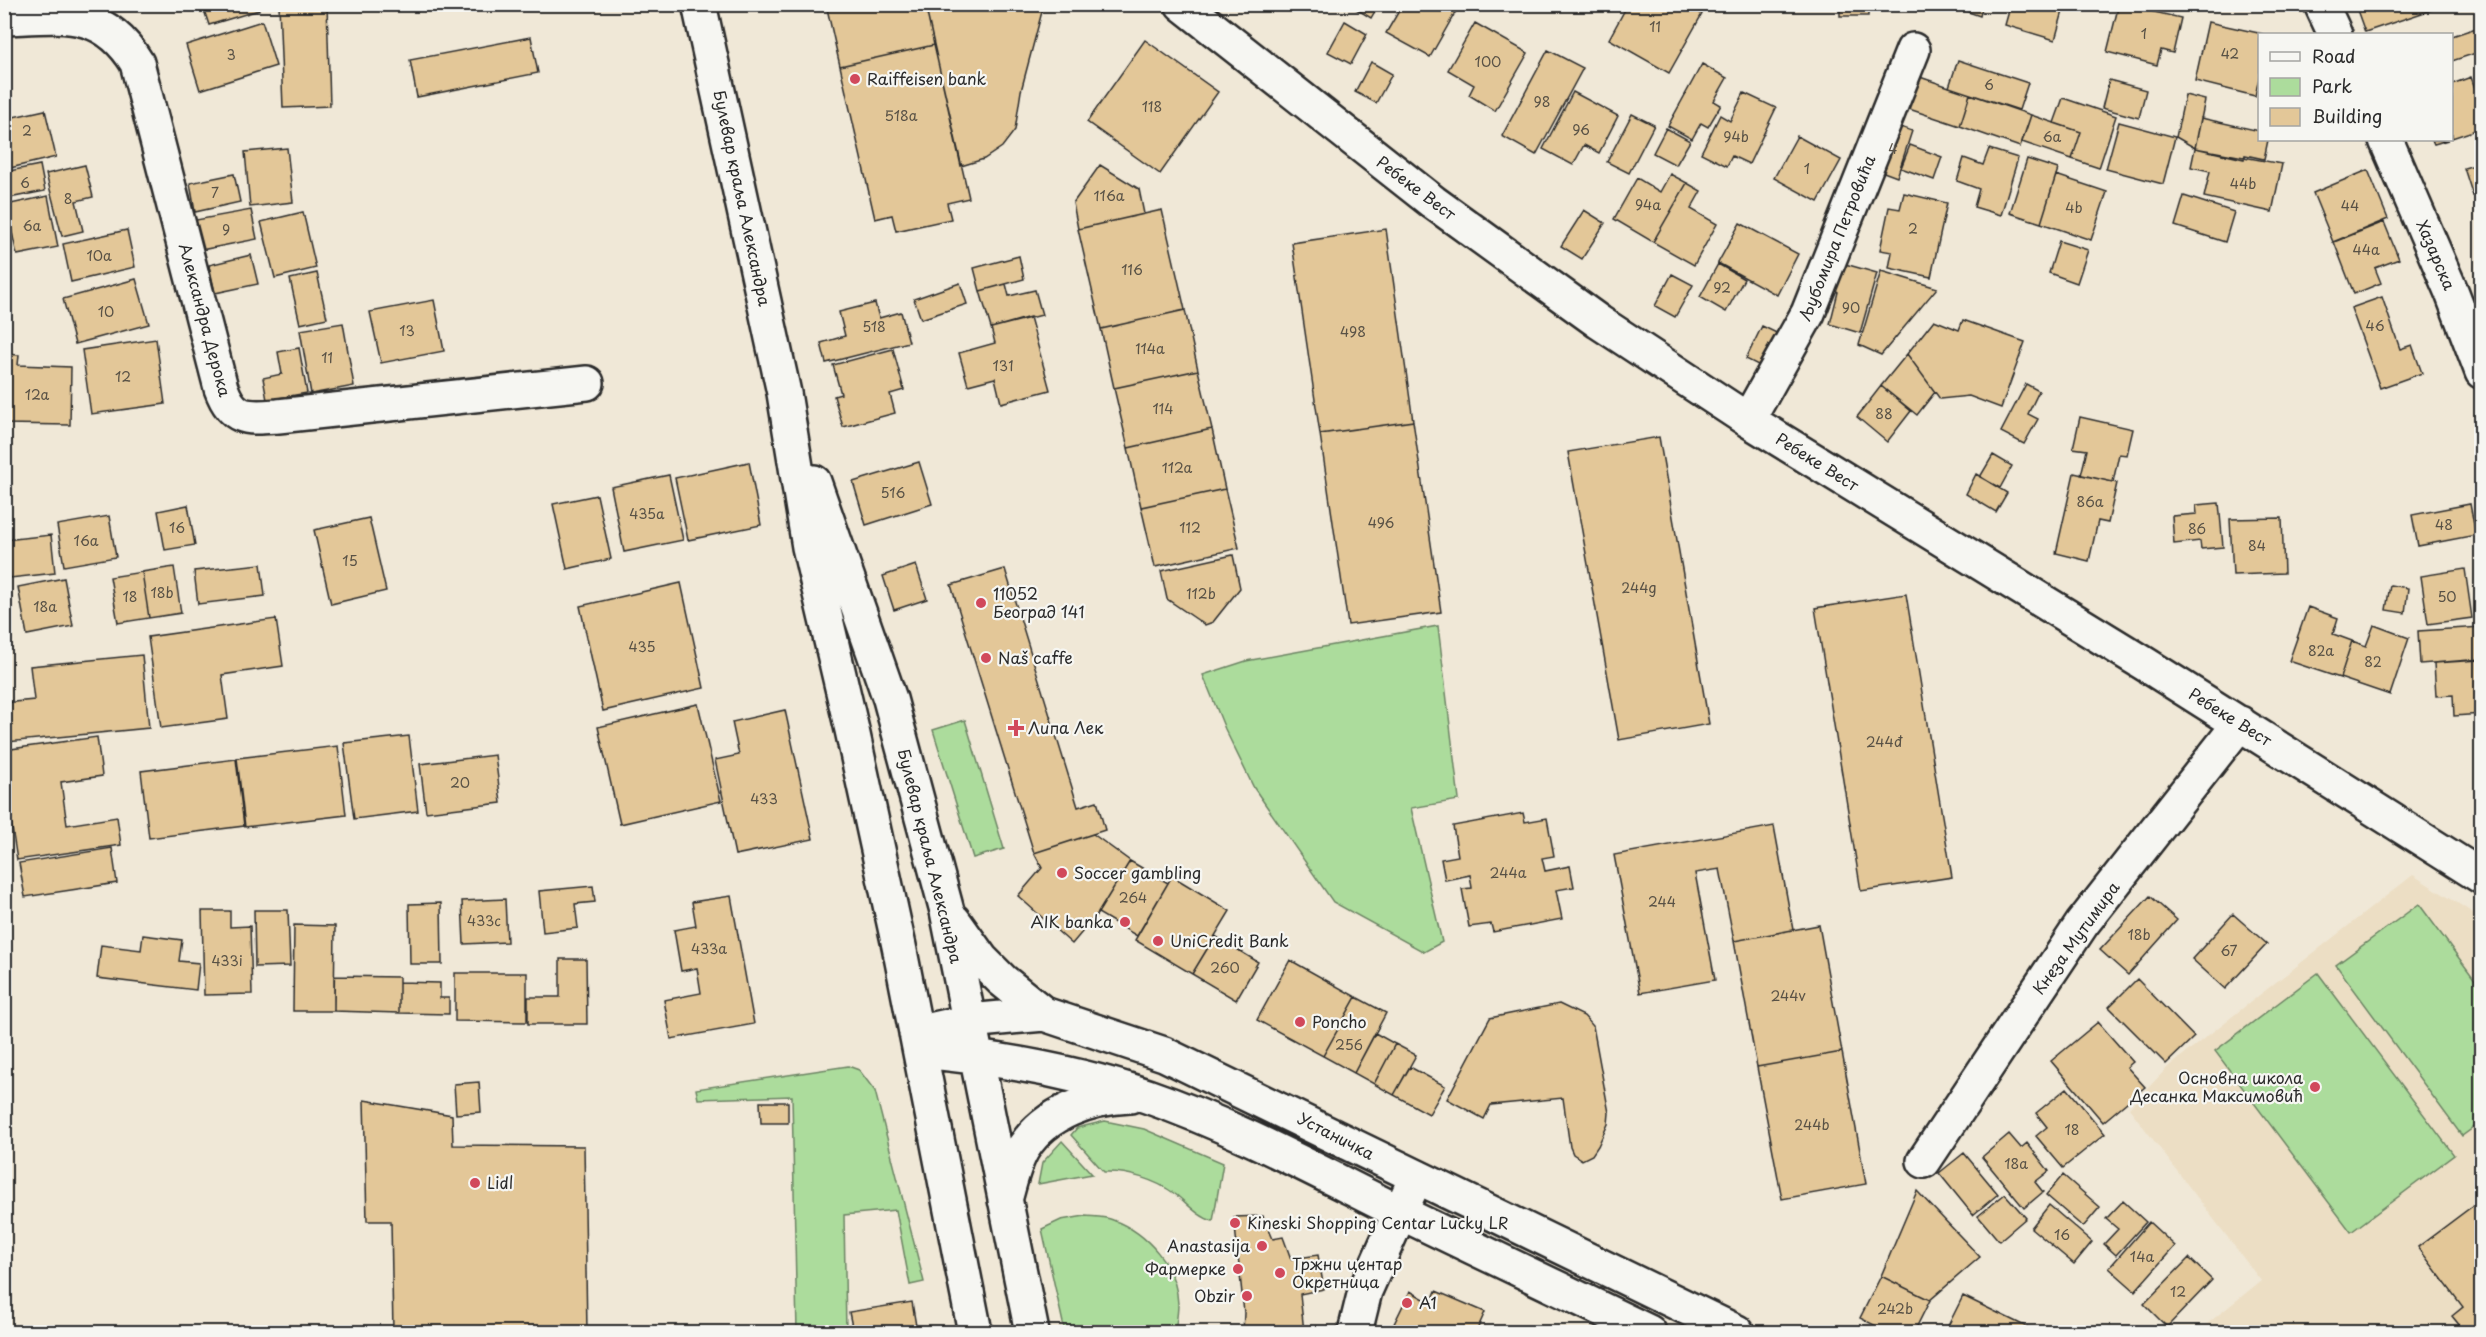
<svg xmlns="http://www.w3.org/2000/svg" width="2486" height="1337" font-family="'Playpen Sans',sans-serif">
	<rect width="100%" height="100%" fill="#f0e8d7"/>
	<filter id="ink" filterUnits="userSpaceOnUse"><feTurbulence type="fractalNoise" baseFrequency=".0167" numOctaves="2"/><feDisplacementMap in="SourceGraphic" scale="12" xChannelSelector="R" yChannelSelector="G"/><feConvolveMatrix kernelMatrix="1 2 1 2 8 2 1 2 1" color-interpolation-filters="sRGB"/></filter>
	<g filter="url(#ink)">
		<path fill="#ecdec4" d="M2413 875 2481 918V1332H2197L2261 1281 2129 1108 2169 1066Z"/>
		<path fill="#acdc9c" stroke="#6c8464" stroke-width="1.5" d="M1438 626 1459 800 1411 808 1442 942 1424 952 1333 902 1254 788 1225 729 1203 675 1246 661Z
			M965 720 1004 849 973 858 933 730Z
			M2419 904 2481 988V1122L2462 1136 2336 965Z
			M2318 973 2454 1155 2351 1232 2215 1051Z
			M848 1066 859 1070 875 1091 924 1282 910 1285 896 1210 844 1215 846 1332H797L792 1096 698 1099 696 1089Z
			M1105 1121 1144 1129 1223 1163 1213 1221C1198 1217 1187 1203 1175 1194 1156 1180 1127 1171 1104 1172L1071 1135 1077 1128Z
			M1062 1141 1092 1174 1038 1184 1042 1163Z
			M1085 1216C1093 1217 1104 1216 1113 1220 1147 1233 1177 1266 1178 1304 1178 1313 1176 1324 1175 1332H1065L1042 1229 1061 1220Z"/>
		<path fill="#e3c798" stroke="#2b2b2b" stroke-width="1.5" d="M202 4H257L259 10 209 25Z
			M279 4H327L330 106 283 108Z
			M826 4H925L934 45 840 66Z
			M925 4H1044L1021 91 1015 130 1002 147 984 159 961 166Z
			M1348 4H1379L1371 18Z
			M1403 4H1460L1430 57 1386 33Z
			M1628 4H1684L1702 14 1669 73 1609 39Z
			M1840 4H1868V16H1840Z
			M1958 4H1983L1980 16 1957 8Z
			M2011 4H2065L2055 40 2005 25Z
			M2119 4 2181 18 2173 53 2161 50 2157 65 2107 52Z
			M2356 4H2372L2357 10Z
			M2372 4H2439L2440 7 2365 32 2357 10Z
			M262 21 276 66 200 90 186 45Z
			M1345 21 1367 34 1351 64 1328 52Z
			M2208 22 2263 34H2260V74L2255 96 2195 81Z
			M1475 23 1528 53 1495 111 1469 95 1474 85 1448 70Z
			M2482 26V51L2452 61V36Z
			M531 37 538 73 417 97 410 60Z
			M1145 40 1218 92 1160 174 1087 122Z
			M934 45 969 198 947 203 951 219 896 231 892 215 875 219 840 66Z
			M1548 50 1583 68 1536 155 1502 136Z
			M1958 60 2028 83 2019 110 1949 87Z
			M1371 62 1392 74 1376 103 1355 92Z
			M1702 64 1727 78 1714 101 1721 105 1708 127 1701 123 1692 139 1668 126Z
			M1908 73 1970 94 1960 126 1897 105Z
			M2471 77 2482 108V128L2452 138V84Z
			M2109 80 2146 90 2139 118 2102 108Z
			M1573 92 1618 116 1599 153 1584 145 1573 165 1543 149Z
			M1744 93 1776 108 1749 164 1732 156 1727 166 1701 153 1720 115 1730 121Z
			M1970 94 2031 115 2020 147 1960 126Z
			M2185 95 2205 100 2195 148 2176 137Z
			M2063 98 2116 116 2099 168 2072 159 2081 132 2054 123Z
			M45 110 56 157 10 168 4 144V119Z
			M1632 114 1654 125 1629 173 1607 162Z
			M2031 115 2081 132 2072 159 2022 142Z
			M2201 118 2260 131V140H2268L2264 159 2245 155 2244 159 2195 148Z
			M2119 122 2175 137 2163 184 2106 169Z
			M1889 123 1912 131 1897 177 1873 168Z
			M1666 128 1690 141 1676 165 1653 153Z
			M1797 136 1841 160 1818 202 1774 178Z
			M2432 140H2448L2434 144Z
			M1910 145 1942 157 1934 180 1901 168Z
			M287 148 293 202 250 207 245 152Z
			M2195 148 2282 164 2272 212 2204 197 2210 171 2191 167Z
			M1989 149 2018 158 2001 215 1974 207 1979 189 1957 181 1964 158 1983 165Z
			M2027 159 2058 169 2041 223 2010 213Z
			M2482 163V193L2473 196 2464 168Z
			M40 165 45 191 9 198 4 172Z
			M85 165 93 197 76 201 83 231 62 236 46 174Z
			M1100 165 1139 189 1144 214 1078 229 1073 203Z
			M2368 170 2388 219 2333 242 2313 193Z
			M234 174 240 202 195 212 190 183Z
			M1670 174 1687 183 1653 242 1614 219 1637 178 1660 192Z
			M2056 175 2107 192 2091 240 2041 223Z
			M1687 183 1701 191 1691 209 1717 224 1694 265 1653 242Z
			M1904 193 1947 203 1931 277 1889 268 1892 252 1880 250 1889 207 1900 209Z
			M48 196 58 247 17 255 6 205Z
			M2184 196 2234 212 2225 242 2175 226Z
			M251 210 257 239 201 250 196 220Z
			M1162 210 1185 310 1101 329 1078 229Z
			M1584 210 1605 223 1582 259 1561 246Z
			M303 212 316 268 275 278 261 222Z
			M2384 222 2399 259 2375 268 2381 283 2354 294 2334 242Z
			M1740 223 1798 254 1777 295 1718 263Z
			M1386 229 1413 421 1320 434 1292 243Z
			M127 230 135 267 71 282 63 244Z
			M2059 241 2088 250 2077 283 2049 273Z
			M251 255 258 284 215 293 209 265Z
			M1019 256 1024 279 980 291 974 268Z
			M1838 262 1877 273 1860 333 1830 324 1838 292 1831 289Z
			M1718 264 1744 279 1726 312 1700 297Z
			M1881 271 1937 288 1881 355 1859 345Z
			M317 273 327 318 300 324 290 279Z
			M1672 274 1693 285 1675 317 1655 306Z
			M136 279 149 324 75 344 63 299Z
			M960 283 967 304 921 319 914 299Z
			M1006 284 1009 296 1035 290 1042 315 991 328 980 291Z
			M2382 297 2400 349 2412 345 2422 373 2380 388 2351 308Z
			M434 300 444 351 381 363 370 312Z
			M875 303 879 318 901 312 909 342 826 363 821 343 845 336 839 312Z
			M1185 310 1198 370 1114 388 1101 329Z
			M1030 317 1050 390 1001 403 995 378 968 385 959 353 995 343 991 328Z
			M1934 320 1959 330 1963 320 2025 342 2001 408 1969 396 1940 399 1907 354Z
			M343 323 354 386 311 394 300 330Z
			M1762 326 1785 337 1768 370 1746 359Z
			M156 339 165 404 91 414 82 350Z
			M299 348 307 393 267 400 263 378 282 374 278 352Z
			M893 349 904 390 890 394 895 413 843 427 834 396 841 394 833 365Z
			M4 354 19 355 18 365 71 367 70 425 4 424Z
			M1907 354 1935 392 1917 415 1881 386Z
			M1198 370 1212 429 1128 448 1114 388Z
			M2026 384 2039 391 2028 414 2038 419 2024 444 2001 432Z
			M1881 386 1911 411 1887 442 1857 417Z
			M2080 417 2133 429 2127 455 2119 454 2113 482 2081 475 2087 450 2073 448Z
			M1413 421 1441 612 1348 625 1320 434Z
			M1212 429 1225 489 1141 507 1128 448Z
			M1659 437 1709 724 1619 740 1568 452Z
			M1993 455 2012 466 2000 488 1980 477Z
			M749 462 761 525 688 540 675 478Z
			M919 462 932 504 866 525 853 482Z
			M2074 473 2117 483 2108 523 2098 521 2089 561 2056 553Z
			M1976 474 2007 493 1996 512 1966 494Z
			M669 475 683 540 624 552 611 487Z
			M1225 489 1239 548 1155 567 1141 507Z
			M597 495 611 559 567 569 553 504Z
			M2219 503 2223 547 2201 549 2200 541 2174 544 2172 516 2197 514 2196 505Z
			M2470 504 2476 535 2418 546 2412 515Z
			M188 505 195 545 165 550 158 511Z
			M109 516 116 557 64 566 57 525Z
			M369 518 386 591 331 604 314 530Z
			M2282 518 2284 573 2233 575 2230 519Z
			M51 535 55 573 10 578 5 540Z
			M1233 555 1240 588 1213 622 1205 625 1167 599 1161 571Z
			M261 564 265 596 198 604 194 571Z
			M916 565 927 599 894 610 883 576Z
			M174 567 181 613 149 618 142 572Z
			M1005 569 1078 807 1097 801 1105 830 1034 853 951 585Z
			M2465 569 2472 618 2428 624 2421 576Z
			M142 572 149 618 118 623 110 577Z
			M64 578 73 626 27 635 18 587Z
			M681 583 704 688 603 711 580 606Z
			M2390 585 2408 588 2405 613 2386 610Z
			M1906 594 1952 877 1861 891 1815 608Z
			M2308 607 2338 618 2333 634 2352 641 2340 678 2289 661Z
			M276 619 283 666 222 675 228 719 161 728 148 637Z
			M2374 625 2409 638 2390 695 2340 678 2352 641 2366 646Z
			M2482 627V659L2420 664 2418 631Z
			M142 655 149 728 7 742 4 703 34 700 30 666Z
			M2480 660 2482 714 2454 716 2453 695 2436 696 2434 663Z
			M698 704 721 801 620 824 598 727Z
			M785 710 813 839 735 855 715 760 739 755 732 722Z
			M409 736 418 811 354 819 344 743Z
			M97 737 102 776 61 782 67 825 117 817 121 845 17 860 4 777V750Z
			M338 746 346 815 245 827 237 758Z
			M495 755 501 803 426 812 420 764Z
			M236 759 244 826 149 838 141 771Z
			M1523 813 1525 822 1547 818 1554 856 1542 858 1545 871 1570 866 1574 887 1556 890 1562 919 1493 932 1491 924 1469 927 1462 889 1472 888 1470 875 1445 880 1441 859 1458 856 1453 826Z
			M1774 826 1793 930 1734 941 1720 869 1695 873 1715 980 1640 993 1614 855Z
			M1093 834 1130 861 1098 913 1072 944 1018 896 1042 868 1034 853Z
			M112 848 117 883 25 897 19 863Z
			M1130 861 1168 883 1137 936 1098 913Z
			M1172 876 1230 911 1192 974 1135 940Z
			M593 886 595 902 575 904 578 928 543 932 539 891Z
			M731 896 754 1024 671 1039 664 1000 701 993 697 968 681 971 674 930 696 926 692 902Z
			M2150 896 2177 920 2128 975 2100 950Z
			M505 899 507 942 464 944 462 901Z
			M441 903 442 964H410L409 904Z
			M254 910H288L290 966 255 967Z
			M202 911H230V927L250 926 252 994 204 995Z
			M2233 914 2267 944 2225 989 2192 959Z
			M294 925 335 926 334 1011H293Z
			M1819 925 1842 1052 1757 1067 1734 941Z
			M143 935 182 940 179 961 199 963 196 990 97 978 101 945 141 950Z
			M1215 936 1258 962 1236 1000 1192 974Z
			M560 959H586L587 1024H528V997H560Z
			M1290 960 1356 997 1323 1056 1257 1020Z
			M455 973H527V1022L455 1021Z
			M334 976 399 977V1013L334 1011Z
			M2137 979 2194 1037 2166 1064 2109 1007Z
			M399 982 440 983V998H449V1014L399 1013Z
			M1356 997 1386 1013 1354 1073 1323 1056Z
			M1559 1004 1584 1016 1593 1026 1609 1113 1608 1124 1598 1146 1592 1155 1582 1160 1573 1154 1570 1147 1563 1098 1491 1105 1484 1119 1447 1099 1490 1018Z
			M2098 1022 2133 1062 2127 1067 2145 1087 2103 1122 2051 1061Z
			M1375 1033 1395 1044 1374 1084 1354 1073Z
			M1395 1044 1416 1055 1394 1095 1374 1084Z
			M1842 1052 1866 1184 1782 1199 1757 1067Z
			M1410 1067 1445 1086 1429 1114 1394 1095Z
			M479 1082 481 1112 456 1114 454 1084Z
			M2067 1088 2105 1134 2063 1168 2036 1136 2047 1127 2036 1113Z
			M364 1100 452 1115 453 1145 584 1146 587 1332H393L391 1221H367Z
			M760 1102H788V1123H761Z
			M2009 1134 2021 1148 2027 1143 2049 1171 2035 1182 2043 1192 2024 1208 1982 1157Z
			M1964 1153 1998 1194 1973 1215 1939 1173Z
			M2063 1175 2100 1207 2083 1227 2046 1195Z
			M1917 1191 1980 1257 1930 1300 1881 1276Z
			M2005 1194 2026 1218 1999 1241 1978 1216Z
			M2482 1199V1332H2465L2452 1316 2463 1307 2418 1247Z
			M2123 1201 2146 1222 2116 1255 2104 1244 2118 1229 2106 1219Z
			M2049 1205 2092 1242 2074 1264 2031 1228Z
			M1263 1216 1273 1239 1283 1237 1291 1259 1318 1255 1324 1289 1300 1294 1304 1332H1243L1244 1313 1234 1217Z
			M2149 1222 2175 1246 2135 1291 2109 1268Z
			M2189 1258 2212 1280 2167 1327 2144 1304Z
			M1881 1276 1930 1300 1914 1332H1888L1860 1318Z
			M1410 1291 1431 1303 1436 1291 1485 1312 1476 1332H1390Z
			M1963 1296 2037 1332H1945Z
			M912 1302 917 1332H853L849 1312Z"/>
		<g fill="none" stroke-linecap="round" stroke-linejoin="round">
			<g stroke="#2b2b2b" stroke-width="38">
				<path id="minor" d="M1182 4 1433 202 1599 322 1748 420 2145 664 2482 877
					M2321 4 2335 34
					M4 18C62 16 103 7 137 63L221 388C233 421 248 418 278 416L587 383
					M2386 140 2452 293 2482 372
					M1748 420 1808 313 1913 50
					M1924 1161 2082 924 2240 723
					M1355 1332 1365 1291 1416 1177"/>
			</g>
			<g stroke="#2b2b2b" stroke-width="38">
				<path id="secondary" d="M699 4 784 393 809 547 852 730 899 946 975 1332
					M814 482 890 699 947 911 1032 1332
					M954 921 982 960 1002 980 1044 1014
					M916 1033 969 1021 1044 1014 1164 1054 1737 1332
					M920 1051C998 1058 1073 1071 1147 1096 1231 1125 1311 1168 1391 1208 1477 1249 1563 1291 1649 1332
					M1005 1200C1010 1183 1014 1162 1024 1147 1047 1112 1090 1098 1130 1096"/>
			</g>
			<use href="#minor" stroke="#f6f6f2" stroke-width="33"/>
			<use href="#secondary" stroke="#f6f6f2" stroke-width="33"/>
		</g>
	</g>
	<g fill="#d1495b" stroke="#f6f6f2" stroke-width="2">
		<circle cx="855" cy="79" r="6"/>
		<circle cx="981" cy="603" r="6"/>
		<circle cx="986" cy="658" r="6"/>
		<path d="M1013 719h6v6h6v6h-6v6h-6v-6h-6v-6h6z"/>
		<circle cx="1062" cy="873" r="6"/>
		<circle cx="1125" cy="922" r="6"/>
		<circle cx="1158" cy="941" r="6"/>
		<circle cx="1300" cy="1022" r="6"/>
		<circle cx="2315" cy="1087" r="6"/>
		<circle cx="475" cy="1183" r="6"/>
		<circle cx="1235" cy="1223" r="6"/>
		<circle cx="1262" cy="1246" r="6"/>
		<circle cx="1238" cy="1269" r="6"/>
		<circle cx="1280" cy="1273" r="6"/>
		<circle cx="1247" cy="1296" r="6"/>
		<circle cx="1407" cy="1303" r="6"/>
	</g>
	<g text-anchor="middle" stroke-width="4.5" stroke-linejoin="round" paint-order="stroke">
		<g font-size="14" fill="#595246">
			<text x="1655" y="32">11</text>
			<text x="2144" y="39">1</text>
			<text x="2230" y="59">42</text>
			<text x="231" y="60">3</text>
			<text x="1488" y="67">100</text>
			<text x="1989" y="90">6</text>
			<text x="1542" y="107">98</text>
			<text x="1152" y="112">118</text>
			<text x="901" y="121">518a</text>
			<text x="1581" y="135">96</text>
			<text x="27" y="136">2</text>
			<text x="1736" y="142">94b</text>
			<text x="2052" y="142">6a</text>
			<text x="1893" y="154">4</text>
			<text x="1807" y="174">1</text>
			<text x="25" y="188">6</text>
			<text x="2243" y="189">44b</text>
			<text x="215" y="198">7</text>
			<text x="1109" y="201">116a</text>
			<text x="68" y="204">8</text>
			<text x="1648" y="210">94a</text>
			<text x="2350" y="211">44</text>
			<text x="2074" y="213">4b</text>
			<text x="32" y="231">6a</text>
			<text x="1913" y="234">2</text>
			<text x="226" y="235">9</text>
			<text x="2366" y="255">44a</text>
			<text x="99" y="261">10a</text>
			<text x="1132" y="275">116</text>
			<text x="1722" y="293">92</text>
			<text x="1851" y="313">90</text>
			<text x="106" y="317">10</text>
			<text x="2375" y="331">46</text>
			<text x="874" y="332">518</text>
			<text x="407" y="336">13</text>
			<text x="1353" y="337">498</text>
			<text x="1150" y="354">114a</text>
			<text x="327" y="363">11</text>
			<text x="1003" y="371">131</text>
			<text x="123" y="382">12</text>
			<text x="37" y="400">12a</text>
			<text x="1163" y="414">114</text>
			<text x="1884" y="419">88</text>
			<text x="1177" y="473">112a</text>
			<text x="893" y="498">516</text>
			<text x="2090" y="507">86a</text>
			<text x="647" y="519">435a</text>
			<text x="1381" y="528">496</text>
			<text x="2444" y="530">48</text>
			<text x="177" y="533">16</text>
			<text x="1190" y="533">112</text>
			<text x="2197" y="534">86</text>
			<text x="86" y="546">16a</text>
			<text x="2257" y="551">84</text>
			<text x="350" y="566">15</text>
			<text x="1639" y="593">244g</text>
			<text x="162" y="598">18b</text>
			<text x="1201" y="599">112b</text>
			<text x="130" y="602">18</text>
			<text x="2447" y="602">50</text>
			<text x="45" y="612">18a</text>
			<text x="642" y="652">435</text>
			<text x="2321" y="656">82a</text>
			<text x="2373" y="667">82</text>
			<text x="1884" y="747">244đ</text>
			<text x="460" y="788">20</text>
			<text x="764" y="804">433</text>
			<text x="1508" y="878">244a</text>
			<text x="1133" y="903">264</text>
			<text x="1662" y="907">244</text>
			<text x="484" y="926">433c</text>
			<text x="2139" y="940">18b</text>
			<text x="709" y="954">433a</text>
			<text x="2229" y="956">67</text>
			<text x="227" y="966">433i</text>
			<text x="1225" y="973">260</text>
			<text x="1788" y="1001">244v</text>
			<text x="1349" y="1050">256</text>
			<text x="1812" y="1130">244b</text>
			<text x="2072" y="1135">18</text>
			<text x="2016" y="1169">18a</text>
			<text x="2062" y="1240">16</text>
			<text x="2142" y="1262">14a</text>
			<text x="2178" y="1297">12</text>
			<text x="1895" y="1314">242b</text>
		</g>
		<g font-size="16" fill="#2b2b2b" stroke="#f6f6f2" text-anchor="start">
			<text x="867" y="85">Raiffeisen bank</text>
			<text x="993" y="600">11052<tspan x="993" dy="18">Београд 141</tspan></text>
			<text x="998" y="664">Naš caffe</text>
			<text x="1028" y="734">Липа Лек</text>
			<text x="1074" y="879">Soccer gambling</text>
			<text x="1113" y="928" text-anchor="end">AIK banka</text>
			<text x="1170" y="947">UniCredit Bank</text>
			<text x="1312" y="1028">Poncho</text>
			<text x="2303" y="1084" text-anchor="end">Основна школа<tspan x="2303" dy="18">Десанка Максимовић</tspan></text>
			<text x="487" y="1189">Lidl</text>
			<text x="1247" y="1229">Kineski Shopping Centar Lucky LR</text>
			<text x="1250" y="1252" text-anchor="end">Anastasija</text>
			<text x="1292" y="1270">Тржни центар<tspan x="1292" dy="18">Окретница</tspan></text>
			<text x="1226" y="1275" text-anchor="end">Фармерке</text>
			<text x="1235" y="1302" text-anchor="end">Obzir</text>
			<text x="1419" y="1309">A1</text>
		</g>
		<g font-size="16" fill="#2b2b2b" stroke="#f6f6f2">
			<text transform="translate(1416 188) rotate(37)" y="6">Ребеке Вест</text>
			<text transform="translate(742 198) rotate(78)" y="6">Булевар краља Александра</text>
			<text transform="translate(1837 238) rotate(-68)" y="6">Љубомира Петровића</text>
			<text transform="translate(2436 255) rotate(67)" y="6">Хазарска</text>
			<text transform="translate(205 320) rotate(75)" y="6">Александра Дерока</text>
			<text transform="translate(1817 462) rotate(32)" y="6">Ребеке Вест</text>
			<text transform="translate(2230 717) rotate(32)" y="6">Ребеке Вест</text>
			<text transform="translate(930 856) rotate(76)" y="6">Булевар краља Александра</text>
			<text transform="translate(2076 938) rotate(-54)" y="6">Кнеза Мутимира</text>
			<text transform="translate(1336 1136) rotate(27)" y="6">Устаничка</text>
		</g>
	</g>
	<rect width="2486" height="1337" fill="none" stroke="#f6f6f2" stroke-width="24"/>
	<rect x="12" y="12" width="2462" height="1313" fill="none" stroke="#2b2b2b" stroke-width="2" filter="url(#ink)"/>
	<rect x="2258" y="33" width="195" height="108" fill="#f6f6f2" stroke="#a5a5a2" stroke-width="1.5"/>
	<rect x="2270" y="52" width="30" height="9" fill="#f6f6f2" stroke="#a5a5a2" stroke-width="1.5"/>
	<text x="2312" y="63" font-size="18" fill="#2b2b2b">Road</text>
	<rect x="2270" y="78" width="30" height="18" fill="#acdc9c" stroke="#a5a5a2" stroke-width="1.5"/>
	<text x="2312" y="93" font-size="18" fill="#2b2b2b">Park</text>
	<rect x="2270" y="108" width="30" height="18" fill="#e3c798" stroke="#a5a5a2" stroke-width="1.5"/>
	<text x="2312" y="123" font-size="18" fill="#2b2b2b">Building</text>
</svg>
